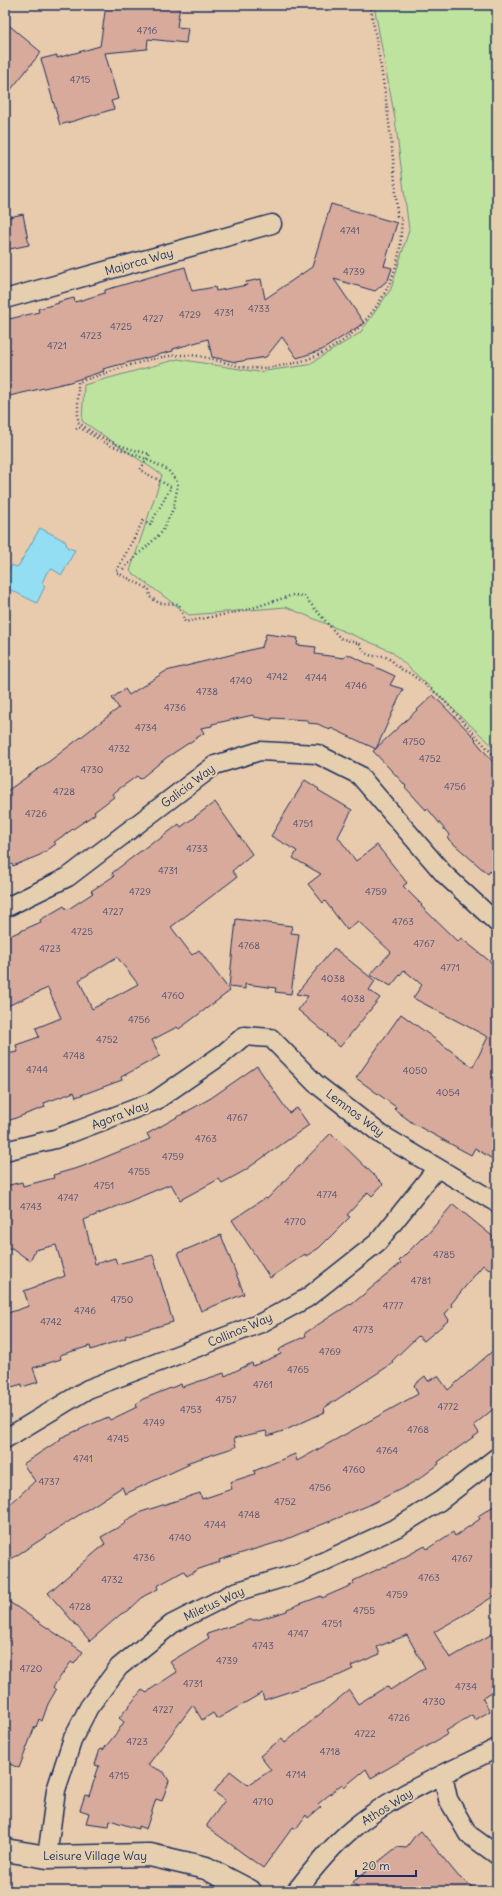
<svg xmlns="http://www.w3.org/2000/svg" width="502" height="1896" font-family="Delius,sans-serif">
	<rect width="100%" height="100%" fill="#e8cbad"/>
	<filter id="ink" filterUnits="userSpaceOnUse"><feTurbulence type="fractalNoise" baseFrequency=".025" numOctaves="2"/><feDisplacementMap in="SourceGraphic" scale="8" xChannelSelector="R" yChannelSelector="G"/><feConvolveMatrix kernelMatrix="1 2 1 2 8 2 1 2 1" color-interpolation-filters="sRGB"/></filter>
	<g filter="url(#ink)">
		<path fill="#bde39e" stroke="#6c897e" d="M374 5H497V750L391 651 286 607 189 615 130 571 162 475 82 421 84 385 178 359 258 372 308 365 360 333 391 289 409 230 395 119Z"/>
		<path fill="#93def3" stroke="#6398b7" d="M40 528 65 541 68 548 75 550 62 575 52 569 47 572 42 583 45 586 37 603 5 587V577L12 565 16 567 19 565Z"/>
		<path fill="#d7aa9c" stroke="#1b2f5e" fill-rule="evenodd" d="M106 5H180L177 27 188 28 186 43 148 39 147 49 105 53 118 99 111 101 114 109 60 125 41 59 57 55V58L100 46Z
			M5 22 41 52 5 97Z
			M331 204 397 223 384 266 392 268 388 280 375 291 334 279 364 323 322 350 297 358 282 337 266 357 236 362 212 357 208 339 173 349V351L103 369 104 371 70 382 5 397V320L39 312 38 309 59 303 58 302 74 298 75 302 105 293V290L185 267 192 291 215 287 216 291 247 285 246 282 261 279 265 299 312 267Z
			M23 214 29 245 5 250V218Z
			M266 634 298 638 297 645 316 647 315 654 344 658 347 654 395 676 390 685 403 689 376 749 331 728 330 730 318 724 308 723V720L272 718V720L254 717 253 715 212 724V726L201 728 204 733 166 758 140 779 137 776 112 794 114 797 94 812 95 814 54 842 56 844 40 855 13 866 12 864 5 867V793L7 791 51 760 119 708 112 698 125 689 129 695 166 671 262 647Z
			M433 695 476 739 475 740 497 767V878L490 871 488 874 447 838 450 836 427 808 426 810 405 787 406 786 373 751Z
			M305 780 319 789 318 790 352 810 338 837 356 861 377 845 407 883 403 886 422 905 421 906 458 942 461 938 497 967V1162L475 1148 471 1155 414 1124 394 1109 396 1107 356 1078 401 1014 473 1067 488 1037 413 998 422 985 404 970 391 986 370 975 391 952 358 921 347 930 325 901 323 903 308 884 321 874 293 858 297 851 271 836Z
			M215 802 252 854 232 871 237 877 171 927 192 955 199 950 230 991 179 1029 177 1027 152 1040 160 1056 121 1077 122 1080 76 1097 74 1092 44 1103 45 1107 5 1122V1054L18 1052 16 1045 39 1037 36 1028 61 1018 48 988 5 1007V938L41 922 40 920 64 906 67 910 93 893 91 891 114 876 112 873 155 840 157 841 179 824 181 827ZM117 957 138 984 92 1009 79 980Z
			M236 919 292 926 291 933 299 934 291 994 275 992 276 988 245 984V989L229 987Z
			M334 948 375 981 369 990 380 998 340 1047 327 1036 328 1035 298 1010 308 996 296 994Z
			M257 1066 289 1113 297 1108 309 1125 244 1171 222 1183 219 1179 180 1200 171 1184 84 1220 95 1264 115 1258 117 1264 153 1255 173 1322 125 1336 126 1338 91 1350 90 1346 60 1355 61 1359 33 1368 38 1382 22 1387V1384L5 1389V1314L29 1306 24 1291 65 1276 56 1245 35 1250 30 1261 12 1248 5 1249V1186L22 1182 23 1186 54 1178 53 1175 81 1167 150 1139 147 1134 211 1098Z
			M331 1133 383 1184 372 1196 368 1192 347 1215 350 1217 319 1248 306 1256 305 1254 270 1278 232 1220 265 1198 267 1199Z
			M453 1204 497 1240V1261L489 1270 483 1265 451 1304 452 1306 445 1314 449 1320 424 1341 418 1336 392 1361 393 1363 324 1408 325 1412 286 1430 268 1436 266 1431 234 1438 236 1447 186 1463 190 1464 125 1494 122 1487 5 1563V1509L35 1481 23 1464 61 1439 60 1438 108 1417 110 1420 137 1407 136 1404 143 1399 181 1384 182 1387 224 1373 225 1376 252 1363 253 1366 281 1354 279 1350 286 1345 306 1336 305 1333 350 1304 351 1305 401 1263 399 1261 426 1234 427 1235Z
			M221 1235 244 1294 201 1311 178 1253Z
			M497 1347V1406L474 1425 479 1433 438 1462 439 1464 419 1479 403 1488 367 1506 282 1541 219 1560 220 1562 199 1569 187 1576 184 1571 157 1586 158 1589 144 1596 129 1610 121 1614 90 1641 48 1593 105 1544 101 1537 126 1523 125 1521 141 1512 200 1493 202 1499 232 1489 230 1482 255 1474 254 1471 295 1454 297 1461 418 1394 414 1385 425 1376 428 1381 438 1376 448 1390Z
			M497 1504V1594L469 1612 434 1632 450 1658 492 1634 497 1642V1689L482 1698 490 1711 475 1720 472 1715 446 1731 448 1734 371 1778 366 1769 344 1787 342 1784 318 1804 321 1807 308 1818 306 1815 296 1829 293 1827 263 1868 207 1827V1825L225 1800 214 1792 230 1771 248 1785 271 1770 260 1756 282 1738 285 1743 349 1690 358 1704 384 1688 388 1687 390 1690 425 1668 407 1635 377 1647 380 1654 351 1666 353 1669 340 1675 264 1700 262 1693 217 1719 213 1713 202 1720 193 1705 148 1765 164 1772 169 1781 162 1801 156 1799 146 1829 138 1826V1829L110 1820 109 1826 86 1823 89 1813 80 1810 85 1795 89 1796 99 1766 95 1765 100 1749 103 1750 118 1731 124 1722 119 1718 142 1690 147 1693 151 1689 177 1672 170 1662 209 1638 207 1634 249 1620H257L287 1611V1609L321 1596 322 1598 354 1584 353 1581 385 1566 386 1567 425 1546 427 1549 453 1532 455 1536 480 1519 478 1516Z
			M5 1599 83 1652 74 1664 71 1662 53 1687 56 1690 48 1704 42 1721 39 1719 36 1727 35 1726 19 1768 5 1762Z
			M421 1831 459 1877 478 1891H360L353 1882 397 1847 406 1848 414 1837Z"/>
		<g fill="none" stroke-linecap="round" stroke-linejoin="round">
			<g stroke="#1b2f5e" stroke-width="21">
				<path id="street" d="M5 299 272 224
					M5 908 68 877 215 765 260 751 317 754 359 775 444 874 497 923
					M5 1151 55 1139 155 1101 223 1054 244 1036 271 1038 315 1083 382 1135 497 1203
					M5 1439 88 1389 261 1323 307 1298 378 1242 437 1168
					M443 1775 448 1799 468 1834 497 1855
					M47 1857 56 1790 73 1738 89 1707 119 1667 172 1624 235 1592 299 1573 398 1527 440 1501 497 1457
					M296 1891C313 1869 330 1848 351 1830 393 1794 448 1773 497 1748"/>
			</g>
			<g stroke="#1b2f5e" stroke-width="25">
				<path id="secondary" d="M5 1850 47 1857 150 1855 206 1868 250 1891"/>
			</g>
			<path stroke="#1b2f5e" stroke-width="2.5" stroke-dasharray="1 3" stroke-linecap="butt" d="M370 5C383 75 394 144 397 216L402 218C401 228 401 239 400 248 392 300 354 344 305 360 288 365 269 369 251 368 229 366 208 355 186 355 154 354 109 373 78 382V422C99 439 124 448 150 454L140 470 171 487 150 525 143 521 116 572 149 589 150 597 159 603 179 604 185 622 243 611 293 595 304 596 340 638 360 644 365 653 372 656H384L391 660 401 669 411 674 440 696 497 759
				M76 429 79 427 105 443 146 459 168 470 178 483 174 507 162 532 122 570"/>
			<use href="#street" stroke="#e6cfaf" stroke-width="18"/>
			<use href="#secondary" stroke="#e6cfaf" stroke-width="22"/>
		</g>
	</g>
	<g text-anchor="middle" stroke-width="4" stroke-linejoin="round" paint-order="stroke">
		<g font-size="10" fill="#4a4e6e">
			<text x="147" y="34">4716</text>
			<text x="80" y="83">4715</text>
			<text x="350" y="234">4741</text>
			<text x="354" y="275">4739</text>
			<text x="259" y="312">4733</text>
			<text x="224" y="316">4731</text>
			<text x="190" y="318">4729</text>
			<text x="153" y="322">4727</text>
			<text x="121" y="330">4725</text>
			<text x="91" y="339">4723</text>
			<text x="57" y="349">4721</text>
			<text x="277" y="680">4742</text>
			<text x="316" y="681">4744</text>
			<text x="241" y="684">4740</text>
			<text x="356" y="689">4746</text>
			<text x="207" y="695">4738</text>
			<text x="175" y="711">4736</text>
			<text x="146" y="731">4734</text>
			<text x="414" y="745">4750</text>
			<text x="119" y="752">4732</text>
			<text x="430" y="762">4752</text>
			<text x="92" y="773">4730</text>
			<text x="455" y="790">4756</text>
			<text x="64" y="795">4728</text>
			<text x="36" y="817">4726</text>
			<text x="303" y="827">4751</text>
			<text x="197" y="852">4733</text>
			<text x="168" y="874">4731</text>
			<text x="140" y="895">4729</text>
			<text x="376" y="895">4759</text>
			<text x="113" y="915">4727</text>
			<text x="403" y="925">4763</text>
			<text x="82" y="935">4725</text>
			<text x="424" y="947">4767</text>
			<text x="249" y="949">4768</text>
			<text x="50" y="952">4723</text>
			<text x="450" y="971">4771</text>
			<text x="333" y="982">4038</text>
			<text x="173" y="999">4760</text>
			<text x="353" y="1002">4038</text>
			<text x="139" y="1023">4756</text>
			<text x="107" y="1043">4752</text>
			<text x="74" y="1059">4748</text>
			<text x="37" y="1073">4744</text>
			<text x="415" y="1074">4050</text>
			<text x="448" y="1096">4054</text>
			<text x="237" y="1121">4767</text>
			<text x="206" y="1142">4763</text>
			<text x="173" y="1160">4759</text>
			<text x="139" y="1175">4755</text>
			<text x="104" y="1189">4751</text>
			<text x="327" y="1198">4774</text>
			<text x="68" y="1201">4747</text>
			<text x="31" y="1210">4743</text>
			<text x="295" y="1225">4770</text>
			<text x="444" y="1258">4785</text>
			<text x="421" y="1284">4781</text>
			<text x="122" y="1303">4750</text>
			<text x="393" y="1309">4777</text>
			<text x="85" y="1314">4746</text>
			<text x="51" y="1325">4742</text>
			<text x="363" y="1333">4773</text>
			<text x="330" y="1355">4769</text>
			<text x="298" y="1373">4765</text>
			<text x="263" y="1388">4761</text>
			<text x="226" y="1403">4757</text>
			<text x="448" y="1410">4772</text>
			<text x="191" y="1413">4753</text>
			<text x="154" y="1426">4749</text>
			<text x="418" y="1433">4768</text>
			<text x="118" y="1442">4745</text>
			<text x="387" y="1454">4764</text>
			<text x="83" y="1462">4741</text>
			<text x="354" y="1473">4760</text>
			<text x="49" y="1485">4737</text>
			<text x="320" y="1491">4756</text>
			<text x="285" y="1505">4752</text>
			<text x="249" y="1518">4748</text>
			<text x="215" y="1528">4744</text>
			<text x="180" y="1541">4740</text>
			<text x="144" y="1561">4736</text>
			<text x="462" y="1562">4767</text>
			<text x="429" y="1581">4763</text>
			<text x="112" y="1583">4732</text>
			<text x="397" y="1598">4759</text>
			<text x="80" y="1610">4728</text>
			<text x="364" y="1614">4755</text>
			<text x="332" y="1627">4751</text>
			<text x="298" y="1637">4747</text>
			<text x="263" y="1649">4743</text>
			<text x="227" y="1664">4739</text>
			<text x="31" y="1672">4720</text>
			<text x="193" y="1687">4731</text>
			<text x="466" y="1690">4734</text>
			<text x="434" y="1705">4730</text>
			<text x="163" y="1713">4727</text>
			<text x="399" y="1721">4726</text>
			<text x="365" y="1737">4722</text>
			<text x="137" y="1745">4723</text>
			<text x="330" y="1755">4718</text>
			<text x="296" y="1778">4714</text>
			<text x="119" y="1779">4715</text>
			<text x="263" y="1805">4710</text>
		</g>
		<g font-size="12" fill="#1b2f5e" stroke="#e6cfaf">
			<text transform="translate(139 262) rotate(-16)" y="4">Majorca Way</text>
			<text transform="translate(188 786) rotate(-37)" y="4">Galicia Way</text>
			<text transform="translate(355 1113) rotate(37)" y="4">Lemnos Way</text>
			<text transform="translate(120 1115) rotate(-21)" y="4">Agora Way</text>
			<text transform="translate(240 1330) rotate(-23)" y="4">Collinos Way</text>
			<text transform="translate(214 1604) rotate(-25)" y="4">Miletus Way</text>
			<text transform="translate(387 1807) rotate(-32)" y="4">Athos Way</text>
			<text x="95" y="1860">Leisure Village Way</text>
		</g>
	</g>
	<rect width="502" height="1896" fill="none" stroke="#e6cfaf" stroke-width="20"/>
	<rect x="10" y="10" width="482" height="1876" fill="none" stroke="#1b2f5e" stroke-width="1.5" filter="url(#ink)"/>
	<path d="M356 1870v6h60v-6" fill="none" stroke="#1b2f5e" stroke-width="2"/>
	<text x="362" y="1870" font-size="12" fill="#1b2f5e" stroke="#e6cfaf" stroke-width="3" paint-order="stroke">20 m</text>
</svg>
